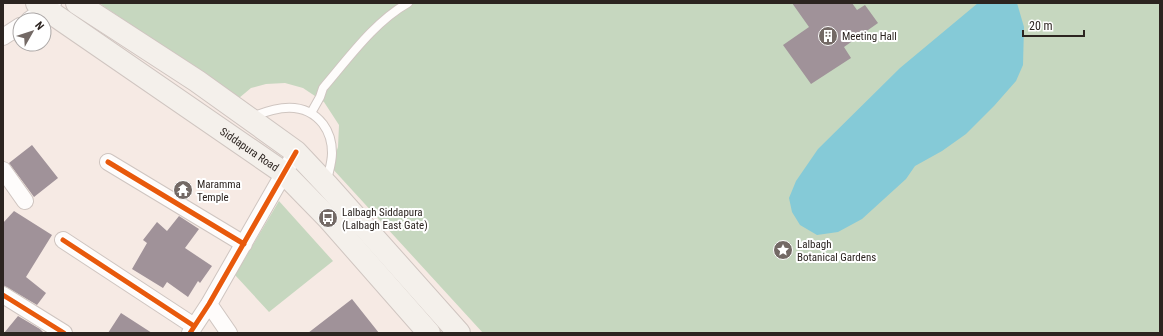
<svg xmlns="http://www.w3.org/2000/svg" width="1163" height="336" font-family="'Roboto Condensed',sans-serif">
	<rect width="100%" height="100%" fill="#f6eae4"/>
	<path fill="#c6d7bf" d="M99 3H1160V333H483L331 167 338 147 339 125 324 102 303 88 285 83 266 84 251 88 239 98Z
		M279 201 333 261 269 312 235 275Z"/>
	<path fill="#85cad7" d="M978 3H1017L1024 27 1023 65 1016 81 994 106 966 134 942 151 915 166 906 179 862 219 838 232 817 235 800 225 792 212 789 198 796 181 818 149 900 68Z"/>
	<path fill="#a09299" d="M792 3H852L857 10 865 5 878 23 844 47 851 58 811 84 783 45 809 27Z
		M32 145 58 178 34 197 9 163Z
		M14 211 52 235 26 277 46 293 37 305 3 285V223Z
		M179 216 199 229 185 248 212 266 200 283 198 281 188 297 167 282 163 288 132 269 147 243 143 240 157 222 167 231Z
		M352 299 379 333H308Z
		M121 313 152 333H108Z
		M18 316 40 329 44 333H4Z"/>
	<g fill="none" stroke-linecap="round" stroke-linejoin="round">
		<g stroke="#cfc5c0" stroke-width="10">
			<path id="lane" d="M311 113 320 97 323 88C348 59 374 22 408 3
				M252 117C276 107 304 100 323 124 329 132 332 143 332 153 332 162 329 171 327 180"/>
		</g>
		<g stroke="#cfc5c0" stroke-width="18">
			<path id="street" d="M29 20 53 3
				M3 37 20 26
				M108 162 244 244
				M3 170 25 201
				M63 240 194 326
				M3 295 64 333
				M209 304 229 333
				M190 333 209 304 296 152"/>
		</g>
		<g stroke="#cfc5c0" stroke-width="24">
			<g id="secondary">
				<path id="s1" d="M37 3 284 173 328 218 429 333"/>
				<path d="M77 3 197 81 296 152 328 186 459 333"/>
			</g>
		</g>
		<use href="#lane" stroke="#fefcfb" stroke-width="8"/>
		<use href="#street" stroke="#fefcfb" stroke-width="16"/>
		<use href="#secondary" stroke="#f4f0eb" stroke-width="22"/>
		<g stroke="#fff" stroke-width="8">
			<path id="cycleway" d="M108 162 244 244
				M63 240 194 326
				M3 295 64 333
				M190 333 209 304 296 152"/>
		</g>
		<use href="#cycleway" stroke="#e8590c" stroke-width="5"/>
	</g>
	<defs>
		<g id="building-disc" transform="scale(1)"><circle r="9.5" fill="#736965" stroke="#fff"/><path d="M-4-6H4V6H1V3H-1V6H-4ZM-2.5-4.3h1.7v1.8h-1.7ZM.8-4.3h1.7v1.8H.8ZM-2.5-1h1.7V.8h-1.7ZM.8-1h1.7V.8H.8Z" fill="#fff"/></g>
		<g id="temple-disc" transform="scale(1)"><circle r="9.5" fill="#736965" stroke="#fff"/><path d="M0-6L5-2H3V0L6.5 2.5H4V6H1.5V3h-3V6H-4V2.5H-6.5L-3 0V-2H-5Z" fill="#fff"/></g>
		<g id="bus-disc" transform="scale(1)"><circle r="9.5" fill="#736965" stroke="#fff"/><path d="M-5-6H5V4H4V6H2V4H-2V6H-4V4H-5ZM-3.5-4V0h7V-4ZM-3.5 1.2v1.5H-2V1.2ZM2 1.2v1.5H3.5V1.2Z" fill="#fff"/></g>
		<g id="sight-disc" transform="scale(1)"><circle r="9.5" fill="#736965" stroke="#fff"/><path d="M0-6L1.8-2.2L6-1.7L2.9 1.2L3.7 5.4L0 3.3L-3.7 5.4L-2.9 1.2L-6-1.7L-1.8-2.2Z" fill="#fff"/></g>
	</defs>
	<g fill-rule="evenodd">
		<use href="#building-disc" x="828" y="36"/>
		<use href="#temple-disc" x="183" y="190"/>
		<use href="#bus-disc" x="328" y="218"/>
		<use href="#sight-disc" x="783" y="250"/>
	</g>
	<g text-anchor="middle" stroke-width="4" stroke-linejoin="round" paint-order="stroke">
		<g font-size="11" fill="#2c2420" stroke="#fff" text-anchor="start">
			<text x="842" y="40">Meeting Hall</text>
			<text x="197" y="188">Maramma<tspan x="197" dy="13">Temple</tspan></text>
			<text x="342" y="216">Lalbagh Siddapura<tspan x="342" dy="13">(Lalbagh East Gate)</tspan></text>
			<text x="797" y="248">Lalbagh<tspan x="797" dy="13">Botanical Gardens</tspan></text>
		</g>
		<g font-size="11" fill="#2c2420" stroke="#fff">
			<text dy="4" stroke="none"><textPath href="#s1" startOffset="258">Siddapura Road</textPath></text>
		</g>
	</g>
	<rect width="1163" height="336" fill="none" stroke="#2c2420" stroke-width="8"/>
	<g transform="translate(32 32) rotate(51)"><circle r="19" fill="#ffffff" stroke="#aba7a6"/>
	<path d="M0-3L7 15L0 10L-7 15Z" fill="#736965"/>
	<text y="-6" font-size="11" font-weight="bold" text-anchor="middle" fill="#2c2420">N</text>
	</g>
	<path d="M1023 30v6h61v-6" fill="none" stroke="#2c2420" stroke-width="2"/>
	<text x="1029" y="30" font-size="12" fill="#2c2420" stroke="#ffffff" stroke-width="3" paint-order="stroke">20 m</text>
</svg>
